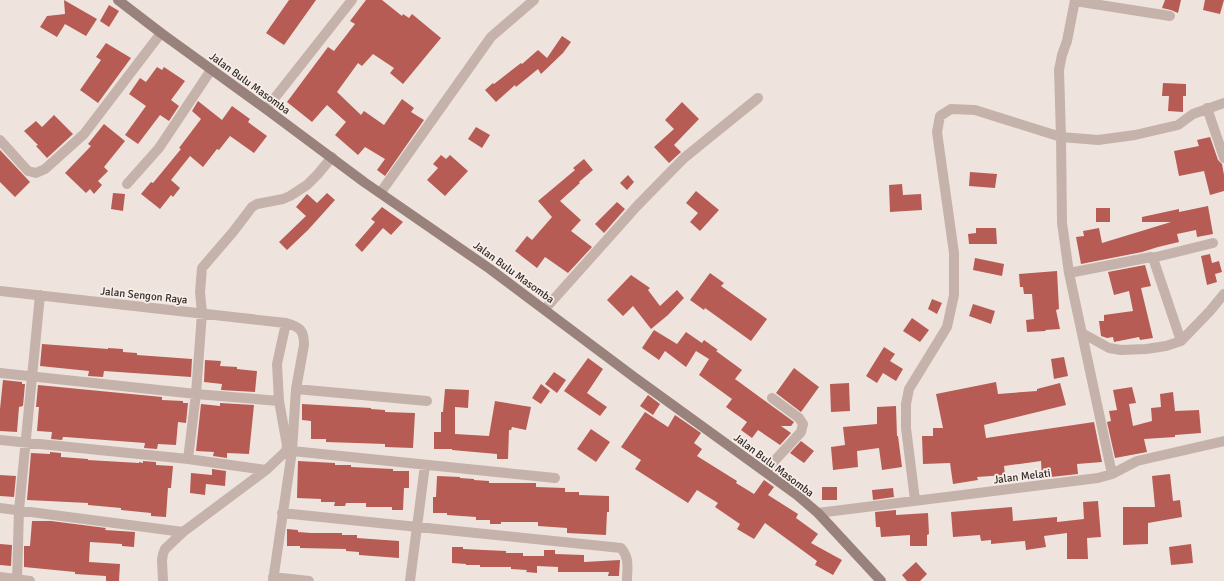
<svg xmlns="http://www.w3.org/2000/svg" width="1224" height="581" font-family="Signika,sans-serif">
	<rect width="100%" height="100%" fill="#efe4dd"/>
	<path fill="#b65c54" d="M64 0 97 19 86 36 65 24 57 37 40 27 47 16 65 14Z
		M289 0H316L284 45 266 33Z
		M366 0H382L402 16 403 14 409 18 412 14 441 38 403 84 390 73 394 68 373 54 362 66 358 63 337 92 361 115 364 111 384 125 402 99 414 108 411 112 424 120 385 176 377 170 385 159 365 147 358 155 335 135 346 122 327 105 312 122 287 102 328 47 334 51 355 24 350 21Z
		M1165 0H1181L1178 13 1171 10 1162 8Z
		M1205 0H1224L1220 14 1203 10Z
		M109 5 119 11 109 27 100 21Z
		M562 36 571 42 563 53 541 74 538 69 516 87 515 85 496 102 485 90 493 83 494 84 521 63 522 64 538 50 547 58Z
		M106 43 131 58 98 103 80 90 101 60 96 57Z
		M157 67 162 70 164 67 185 81 171 100 179 106 169 121 160 115 138 144 125 135 146 106 129 94 140 78 146 82Z
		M1163 83 1186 84V96H1183V112L1168 111 1169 96H1162Z
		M198 101 222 120 232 106 250 119 248 122 267 136 254 153 230 136 219 150 217 149 203 167 190 156 171 180 180 188 173 197 171 195 160 209 141 194 151 182 153 183 181 149 179 148 201 119 192 111Z
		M682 102 699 119 674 145 681 152 669 163 654 147 674 129 665 120Z
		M54 115 73 134 47 158 36 146 38 145 24 131 36 121 42 127Z
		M104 124 125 141 104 167 108 171 98 181 102 185 94 194 90 189 86 193 65 173 91 146 88 144Z
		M476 127 490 135 482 148 468 139Z
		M1210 137 1218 160 1222 164 1224 175V191L1210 195 1204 171 1179 176 1174 151 1199 146 1197 140Z
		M0 150 30 182 15 197 0 182Z
		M441 155 446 159 450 155 468 171 445 196 427 180 438 168 433 164Z
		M584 159 593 170 579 182 580 183 560 201 581 220 571 231 592 247 568 273 545 257 537 268 515 251 527 236 532 240 552 217 538 201 575 170 573 168Z
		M970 172 997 174 995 188 969 186Z
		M628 175 634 182 627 190 620 183Z
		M902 184 903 195 921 194 922 210 890 212 889 185Z
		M696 191 719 210 700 231 690 222 698 213 686 203Z
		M113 193 125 194 123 211 111 209Z
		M327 193 335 200 308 230 287 250 279 242 306 216 296 207 307 194 317 203Z
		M617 202 625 209 604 233 595 224Z
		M1208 206 1213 234 1197 237 1196 230 1177 234 1179 242 1158 247 1142 252 1081 264 1076 237 1084 236 1083 231 1099 228 1102 243 1171 222H1142V217L1179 209V212Z
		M382 207 403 222 391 235 383 228 362 252 355 245 375 222 371 219Z
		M1096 208H1110V222H1096Z
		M976 228H996L997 244H969L968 234 976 233Z
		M1210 254 1212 263 1219 261 1222 272 1215 274 1217 282 1207 285 1201 256Z
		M975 258 1004 264 1002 276 973 270Z
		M1145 265 1151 286 1141 288 1153 338 1140 340 1139 337 1114 342 1113 337 1107 338 1101 336 1099 321H1104V315L1133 311 1129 291 1114 295 1108 272Z
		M1057 271 1059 309 1056 310 1060 329 1045 330 1046 331 1027 332 1026 320 1034 319 1032 294H1024L1023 287H1020L1019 274Z
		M710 273 724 283 721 286 767 319 751 341 705 308 704 310 690 300Z
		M631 275 650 288 648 290 660 306 677 290 684 298 668 315 651 329 633 306 623 316 607 300Z
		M932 299 942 303 937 314 928 309Z
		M973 304 995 311 991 324 969 316Z
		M912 318 929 330 920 342 903 331Z
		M654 330 677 344 686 332 702 343 704 340 718 350 716 351 742 370 735 379 794 422 791 426H781L791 433 780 445 758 430 752 438 741 430 747 422 726 407 732 399 699 375 709 359 696 351 686 367 665 351 659 360 642 348Z
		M42 344 108 349V348L123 349V352L137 353V355L192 359 191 377 104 371 103 377 88 376 89 371 40 366Z
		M884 347 895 354 890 361 903 369 896 381 883 373 877 383 866 376Z
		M1064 357 1068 376 1054 379 1051 359Z
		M588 358 603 369 587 393 607 407 600 416 564 391Z
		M205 360 221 361 220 366 237 367V369L257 371 255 392 221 390 222 384 204 382Z
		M794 368 819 387 801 412 776 393Z
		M554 372 566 380 557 393 545 384Z
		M3 380 22 382V384H25L23 406 19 407 17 432 0 431V409Z
		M996 382 998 394 1037 391V389L1060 383 1066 405 984 425 986 438 1094 422 1102 462 1077 464 1078 474 1042 478 1041 461 1004 466 1005 475 977 477 978 480 953 484 950 463 923 464 922 436H933V428H943L936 394Z
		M849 383 850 411 831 412 830 384Z
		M541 384 550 391 541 404 532 398Z
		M38 385 162 397V400L183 401V403H188L186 423 178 422 176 445 158 444 157 449 144 448 145 443 65 437H63L62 440 51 439 52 432 37 431 39 407H36Z
		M1132 387 1136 403 1129 404 1133 426 1152 421 1151 408 1161 407 1160 394 1173 392 1175 411 1199 410 1201 433 1175 435V437L1144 439 1147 452 1115 458 1107 422 1111 421 1109 411 1117 410 1113 390Z
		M445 389 469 390 468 408 455 407V434L489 436 495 401 531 407 526 430 512 427 511 430H509L508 459H497V454L452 450V449H434V432H441V412H443Z
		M648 395 660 404 653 415 640 406Z
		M220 403 254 405 249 454 227 453V458L213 456 214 452 196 451 201 404 220 406Z
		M302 404 371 408V409L385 410V412L415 413 413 448 385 447V444L326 442V439H311V421L302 420Z
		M896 406 897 436H898L902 467 882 470 879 448 857 451 858 467 833 470 831 447 845 445 843 427 877 424V407Z
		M645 412 668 427 675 415 701 433 694 443 702 449 697 456 737 481 736 483 754 494 764 480 774 487 768 495 798 514 796 518 818 534 811 543 842 560 833 575 815 565 817 561 765 523 754 539 737 529 740 524 715 507 718 503 697 490 688 503 635 469 641 460 621 447Z
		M591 429 610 442 596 462 577 449Z
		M801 441 814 451 804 463 790 453Z
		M50 452 61 453V457L88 459V460L139 463V462L143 463V461L156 462V465L173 466 171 488H168L166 517 151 516V513L121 510V508L88 505V503L27 500 31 453 50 454Z
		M298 461 335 463V465H351V467L393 469V471H409V488H404L403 510H392V507H366V503H346L345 506H334L335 502H321V499L297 498Z
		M212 469 226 471 225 486 206 484 205 495 190 493 191 473 212 475Z
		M1170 474 1173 501 1180 500 1182 517 1148 523V544L1123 545V507H1155L1152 476Z
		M0 475 16 476 14 497 0 496Z
		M437 476 460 477V478L474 479V480L489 481V483H536V487L565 488V492H579V495L609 496V512H607L606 535 567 533V528L538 526V522H501V524H490V520H476V517L447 515V513H433V497H436Z
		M822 487H837V500H822Z
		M893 488 894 497 873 500 872 490Z
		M1098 501 1101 537 1087 538 1088 559H1067V533L1044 536 1046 547 1026 550 1025 541 991 544V540L981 541 980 535 953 537 951 512 1012 507 1013 521 1057 517V522L1084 519 1083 502Z
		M896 510V515L928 513 929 534 927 535V546H910V535L881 537 880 527H876L875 512Z
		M32 521H51L106 528 105 530 135 532 134 547 122 546V544L90 542 89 562 120 564 119 581H106V576L75 574V572L24 567V546H30Z
		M287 529 298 530V532L311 533H342V535H357V538L399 541V558L359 555V552L346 551V549L300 548V546H287Z
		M0 544 12 545 11 566 0 565Z
		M1191 544 1193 563 1171 565 1169 547Z
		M452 547H463V549L506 551V553H523V556H544V550H555V554L584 555V562L620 560 619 576H608L609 572H558V567L537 566V573L526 572 527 570 511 569V567H480V565H466V564L452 563Z
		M916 562 927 574 920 581H907L902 575Z"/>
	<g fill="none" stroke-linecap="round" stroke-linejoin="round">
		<path stroke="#c5b3ab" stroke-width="10" d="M1075 1 1170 16
			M1207 108 1224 158
			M266 109 352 0
			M0 140 28 171 36 173 45 169 84 134 161 33
			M127 184 159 148 211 70
			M381 192 491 37 534 0
			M1152 258 1213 243
			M1069 273 1151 257 1154 261 1181 341
			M0 291 286 323C300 327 304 330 304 345L296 389 292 451 273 581
			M545 309 637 206 684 158 758 98
			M1082 333 1109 348 1121 350 1146 349 1166 346 1181 341 1210 311 1224 294
			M0 373 196 394 279 401
			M296 389 427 401
			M0 440 188 459 266 470
			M292 451 555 478
			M188 459 196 394 202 313 200 292 202 268 233 232 252 207 257 204 283 199 290 196 307 185 318 174 332 157
			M765 471 801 432 803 424 799 418 772 398
			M1112 474 1069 273 1062 223 1061 137 1098 140 1135 135 1178 125 1193 114 1224 103
			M915 500 906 428V404L909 389 947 327 954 295V253L937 132 940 116 951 109 975 110 1061 137 1059 70 1062 55 1067 41 1075 0
			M0 508 183 532
			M282 513 621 548C630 558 627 569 627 581
			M818 513 1098 478 1112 474 1137 461 1224 441
			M0 577 30 581
			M273 577 309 581
			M17 581 19 510 40 295
			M163 581 162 560 163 554 165 549 183 532 266 470 286 451 287 445 279 401 277 364 286 323
			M410 581 425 465"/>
		<path stroke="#99827c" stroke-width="10" d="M118 0 161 33 266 109 364 182 490 269 634 377 797 495 818 513 881 581"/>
	</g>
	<g text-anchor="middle" stroke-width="3.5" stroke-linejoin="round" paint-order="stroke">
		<g font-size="11" fill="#342b29" stroke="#f7eee9">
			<text transform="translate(250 83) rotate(36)" y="4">Jalan Bulu Masomba</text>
			<text transform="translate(514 272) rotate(36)" y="4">Jalan Bulu Masomba</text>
			<text transform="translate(144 295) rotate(6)" y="4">Jalan Sengon Raya</text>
			<text transform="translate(774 465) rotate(37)" y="4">Jalan Bulu Masomba</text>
			<text transform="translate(1022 476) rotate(-7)" y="4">Jalan Melati</text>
		</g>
	</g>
</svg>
